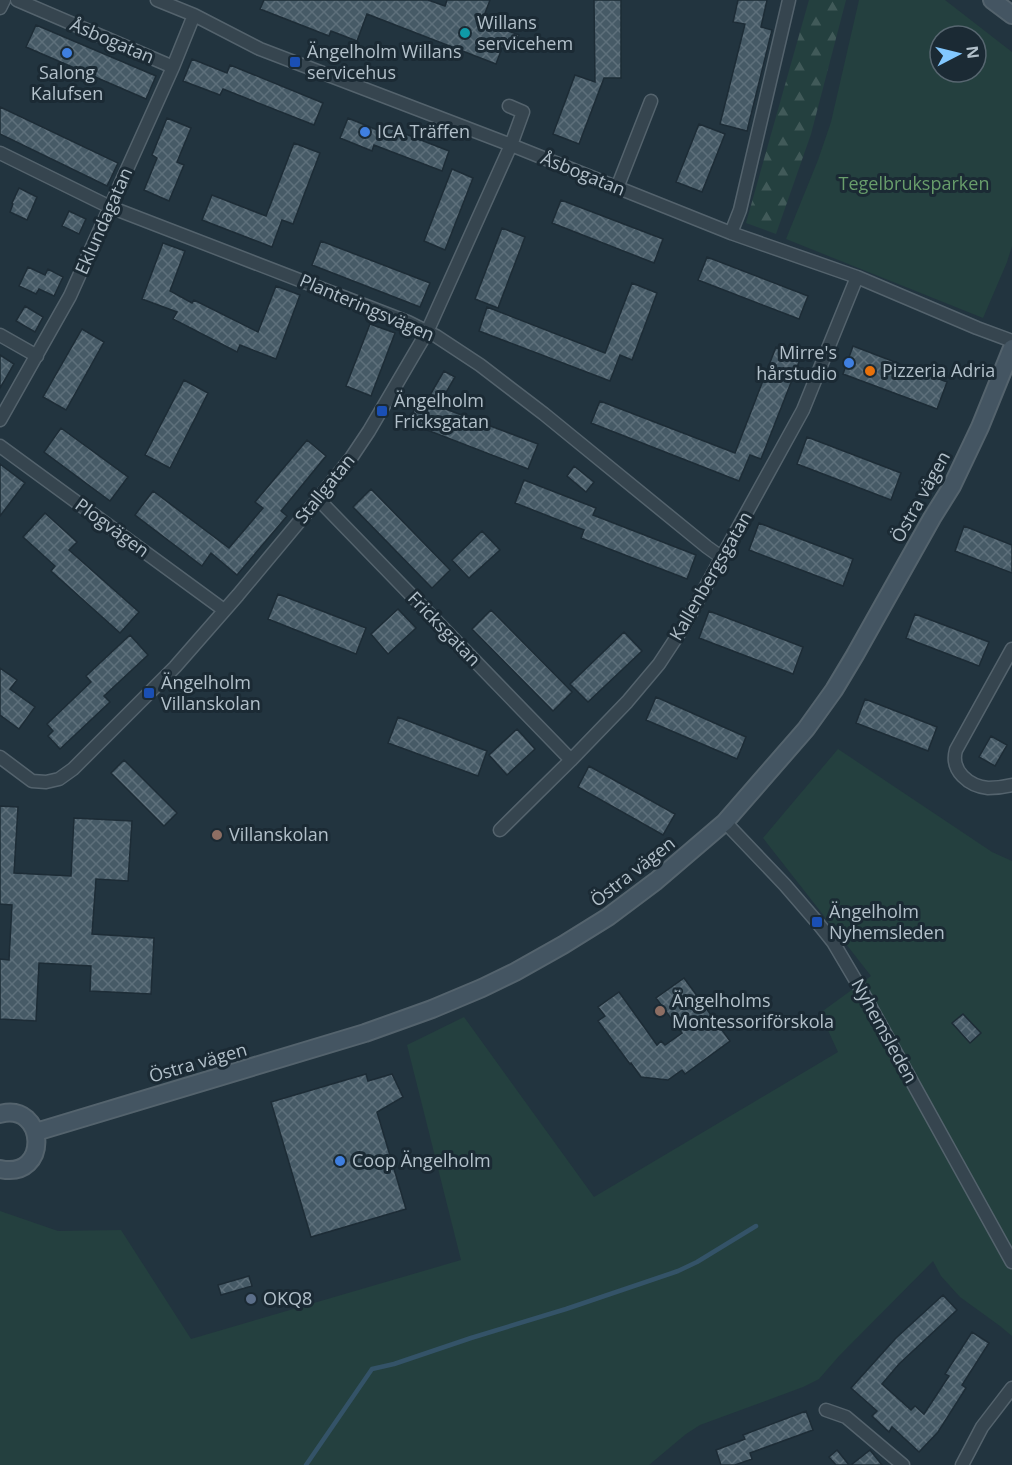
<svg xmlns="http://www.w3.org/2000/svg" width="1012" height="1465" font-family="'Open Sans',sans-serif">
	<defs>
		<pattern id="forest-firs" width="22" height="20" patternUnits="userSpaceOnUse" patternTransform="scale(1.5)"><rect width="22" height="20" fill="#24403f"/><path d="M5 1l3.5 6h-7zM16 11l3.5 6h-7z" fill="#415a59"/></pattern>
		<pattern id="building-cross-hatch" width="8" height="8" patternUnits="userSpaceOnUse" patternTransform="scale(1.5)"><rect width="8" height="8" fill="#465a66"/><path d="M0 0l8 8M0 8l8-8" fill="none" stroke="#5e707b"/></pattern>
	</defs>
	<rect width="100%" height="100%" fill="#22343f"/>
	<path fill="url(#forest-firs)" d="M809 0H846L811 134 776 234 746 223Z"/>
	<path fill="#24403f" fill-rule="evenodd" d="M859 0H945L1012 52V246L1007 262 983 318 786 239 818 160 831 122ZM940 36H976V72H940Z
		M838 749 992 852 1012 861V1336L1000 1326 960 1297 941 1276 933 1261 839 1356 819 1379 803 1387 700 1425 686 1434 649 1465H0V1211L58 1231 121 1230 191 1339 461 1260 407 1045 464 1017 594 1197 838 1052 820 1013 871 976 763 838Z"/>
	<g fill="none" stroke-linecap="round" stroke-linejoin="round">
		<path stroke="#345368" stroke-width="4.5" d="M306 1465 372 1369 394 1364 471 1338 566 1309 678 1271 697 1262 756 1226"/>
	</g>
	<path fill="url(#building-cross-hatch)" stroke="#1d2c36" stroke-width="1.5" d="M264 0H428L445 6 447 0H490L482 21 519 35 513 52 502 48 496 64 367 14 357 41 331 31 329 36 260 9Z
		M594 0H621V78H604L579 144 553 134 575 75 595 82Z
		M738 0H767L761 27 772 30 747 131 720 124 745 24 733 22Z
		M36 25 156 76 146 99 26 47Z
		M192 59 227 73 230 65 323 103 314 125 223 89 220 95 183 81Z
		M0 107 118 163 107 186 0 134Z
		M167 118 191 128 177 162 184 165 169 201 144 190 157 158 152 155Z
		M348 118 382 132 385 126 449 151 442 171 374 145 372 151 340 138Z
		M699 124 725 134 702 192 676 182Z
		M294 143 320 153 293 224 282 220 272 247 202 220 212 195 266 216Z
		M452 169 473 178 445 250 424 241Z
		M19 188 37 197 27 220 10 212 13 204 12 203Z
		M561 200 663 239 654 263 552 223Z
		M69 211 86 219 79 234 62 226Z
		M502 228 525 237 498 308 475 299Z
		M321 241 430 283 420 307 312 265Z
		M163 243 185 251 170 291 192 303 194 300 258 332 276 286 300 295 276 359 240 345 237 352 173 319 177 312 142 299Z
		M707 257 808 296 799 319 698 280Z
		M28 267 45 275 48 269 63 277 54 296 39 289 36 294 19 286Z
		M632 283 657 293 632 360 620 355 610 381 479 331 487 307 605 353Z
		M25 306 43 317 35 332 16 321Z
		M370 324 395 333 371 396 346 386Z
		M82 329 104 342 66 410 43 397Z
		M853 346 947 382 937 409 843 374Z
		M776 347 801 357 761 459 750 455 739 481 591 423 600 401 735 453Z
		M0 355 14 364 0 388Z
		M444 371 455 377 438 406 538 444 528 469 409 423 418 399 426 402Z
		M184 380 208 393 170 468 145 455Z
		M61 428 128 477 110 501 44 452Z
		M807 437 901 473 891 500 797 464Z
		M307 440 326 456 281 511 287 516 237 575 211 553 202 566 135 515 153 491 229 548 263 508 255 502Z
		M0 464 25 483 0 516Z
		M574 466 594 482 586 492 567 476Z
		M524 480 596 508 593 515 696 555 687 579 581 538 584 530 515 503Z
		M371 489 450 570 432 588 353 507Z
		M45 513 77 542 69 550 139 612 120 633 51 571 55 566 23 537Z
		M759 523 853 559 843 586 749 550Z
		M964 526 1012 545V573L955 551Z
		M482 531 500 550 469 578 452 560Z
		M278 594 366 628 356 654 268 619Z
		M398 609 416 628 388 654 371 634Z
		M491 610 572 692 553 711 472 629Z
		M709 611 803 647 793 674 699 638Z
		M915 614 989 642 979 666 906 638Z
		M624 632 642 651 588 702 570 684Z
		M130 635 148 655 104 696 110 702 60 749 48 736 53 731 47 724 91 682 86 676Z
		M0 668 17 680 10 689 35 707 19 729 0 715Z
		M656 697 746 737 737 759 646 720Z
		M865 699 937 727 928 751 856 723Z
		M398 717 487 751 478 776 388 743Z
		M517 729 535 749 507 775 489 755Z
		M991 736 1007 745 995 766 979 757Z
		M124 760 177 813 164 826 111 773Z
		M589 766 675 814 663 835 578 787Z
		M0 806 18 807 14 873 71 876 74 818 132 821 128 881 96 879 92 934 154 938 151 994 90 991 91 966 39 963 36 1021 0 1019V959L9 960 12 905 0 904Z
		M684 978 730 1041 685 1074 682 1070 668 1080 641 1077 631 1063 630 1064 598 1021 605 1016 598 1007 619 992 657 1045 661 1041 665 1045 682 1033 656 998Z
		M963 1014 981 1033 970 1043 952 1023Z
		M366 1074 368 1081 392 1074 403 1097 377 1112 406 1209 311 1237 271 1102Z
		M249 1276 252 1286 221 1295 218 1285Z
		M943 1295 957 1310 899 1364 882 1384 911 1410 915 1406 924 1414 949 1376 945 1374 972 1332 989 1343 962 1385 966 1388 938 1432 919 1452 892 1427 889 1432 872 1416 877 1411 851 1388 896 1338Z
		M806 1411 813 1430 750 1453 752 1459 735 1465H721L716 1450 745 1439 743 1435Z
		M837 1450 849 1465H836L829 1457Z
		M870 1450 882 1465H851Z"/>
	<g fill="none" stroke-linecap="round" stroke-linejoin="round">
		<g stroke="#54636d" stroke-width="15">
			<path id="street" d="M17 0 173 67
				M157 0 194 15 260 49 511 145 731 233 857 277 977 328 1012 341
				M0 8 4 0
				M0 153 110 207 408 322 436 336 480 365 544 414 707 547 721 557
				M617 188 651 101
				M731 233 740 210 789 0
				M0 335 37 356
				M0 420 70 296 173 67 194 15
				M0 446 224 610
				M318 499 571 760
				M1012 649 956 750C950 771 969 786 988 788 996 788 1004 787 1012 785
				M0 757 32 781 46 782 59 779 73 769 175 667 238 595 318 499 351 458 369 431 427 332 511 145 523 112 509 106
				M725 822 785 885 817 922 833 942 859 986 1012 1262
				M500 830 571 760 627 702 659 664 684 626 803 410 857 277
				M826 1410 846 1417 903 1465
				M962 1465 982 1427 1012 1388"/>
		</g>
		<g stroke="#54636d" stroke-width="20">
			<path id="secondary" d="M992 0 1012 15
				M0 1114C46 1101 51 1180 0 1169
				M36 1132 365 1033 432 1009 482 988 515 972 563 945 608 917 656 881 725 822 806 729 834 690 855 655 932 518 952 486 980 427 1012 348"/>
		</g>
		<use href="#street" stroke="#36454f" stroke-width="12"/>
		<use href="#secondary" stroke="#445562" stroke-width="16"/>
	</g>
	<circle fill="#0f9aa8" stroke="#1b2a34" stroke-width="2" cx="465" cy="33" r="6"/>
	<g fill="#3f7fe0" stroke="#1b2a34" stroke-width="2">
		<circle cx="67" cy="53" r="6"/>
		<circle cx="365" cy="132" r="6"/>
		<circle cx="849" cy="363" r="6"/>
		<circle cx="340" cy="1161" r="6"/>
	</g>
	<g fill="#1a4fb4" stroke="#1b2a34" stroke-width="2">
		<rect x="289" y="56" width="12" height="12" rx="3"/>
		<rect x="376" y="405" width="12" height="12" rx="3"/>
		<rect x="143" y="687" width="12" height="12" rx="3"/>
		<rect x="811" y="916" width="12" height="12" rx="3"/>
	</g>
	<circle fill="#e8710a" stroke="#1b2a34" stroke-width="2" cx="870" cy="371" r="6"/>
	<g fill="#8d6e63" stroke="#1b2a34" stroke-width="2">
		<circle cx="217" cy="835" r="6"/>
		<circle cx="660" cy="1011" r="6"/>
	</g>
	<circle fill="#5c6f8a" stroke="#1b2a34" stroke-width="2" cx="251" cy="1299" r="6"/>
	<g text-anchor="middle" stroke-width="6" stroke-linejoin="round" paint-order="stroke">
		<g font-size="18" fill="#b2c0ca" stroke="#1b2a34" text-anchor="start">
			<text x="477" y="29">Willans<tspan x="477" dy="21">servicehem</tspan></text>
			<text x="307" y="58">Ängelholm Willans<tspan x="307" dy="21">servicehus</tspan></text>
			<text x="67" y="79" text-anchor="middle">Salong<tspan x="67" dy="21">Kalufsen</tspan></text>
			<text x="377" y="138">ICA Träffen</text>
			<text x="837" y="359" text-anchor="end">Mirre's<tspan x="837" dy="21">hårstudio</tspan></text>
			<text x="882" y="377">Pizzeria Adria</text>
			<text x="394" y="407">Ängelholm<tspan x="394" dy="21">Fricksgatan</tspan></text>
			<text x="161" y="689">Ängelholm<tspan x="161" dy="21">Villanskolan</tspan></text>
			<text x="229" y="841">Villanskolan</text>
			<text x="829" y="918">Ängelholm<tspan x="829" dy="21">Nyhemsleden</tspan></text>
			<text x="672" y="1007">Ängelholms<tspan x="672" dy="21">Montessoriförskola</tspan></text>
			<text x="352" y="1167">Coop Ängelholm</text>
			<text x="263" y="1305">OKQ8</text>
		</g>
		<g font-size="18" fill="#b2c0ca" stroke="#1b2a34">
			<text transform="translate(112 41) rotate(23)" y="6">Åsbogatan</text>
			<text transform="translate(583 174) rotate(22)" y="6">Åsbogatan</text>
			<text transform="translate(104 221) rotate(-66)" y="6">Eklundagatan</text>
			<text transform="translate(367 308) rotate(23)" y="6">Planteringsvägen</text>
			<text transform="translate(325 489) rotate(-51)" y="6">Stallgatan</text>
			<text transform="translate(921 497) rotate(-61)" y="6">Östra vägen</text>
			<text transform="translate(112 528) rotate(36)" y="6">Plogvägen</text>
			<text transform="translate(711 576) rotate(-60)" y="6">Kallenbergsgatan</text>
			<text transform="translate(444 629) rotate(46)" y="6">Fricksgatan</text>
			<text transform="translate(633 872) rotate(-38)" y="6">Östra vägen</text>
			<text transform="translate(884 1031) rotate(61)" y="6">Nyhemsleden</text>
			<text transform="translate(198 1063) rotate(-16)" y="6">Östra vägen</text>
		</g>
		<g font-size="18" fill="#689d6b" stroke="#1b2a34">
			<text x="914" y="190">Tegelbruksparken</text>
		</g>
	</g>
	<g transform="translate(958 54) rotate(83)"><circle r="28" fill="#1b2a34" stroke="#576670" stroke-width="1.5"/>
	<path d="M0-4.5L10 22L0 15L-10 22Z" fill="#82c8ff"/>
	<text y="-9" font-size="16" font-weight="bold" text-anchor="middle" fill="#b2c0ca">N</text>
	</g>
</svg>
